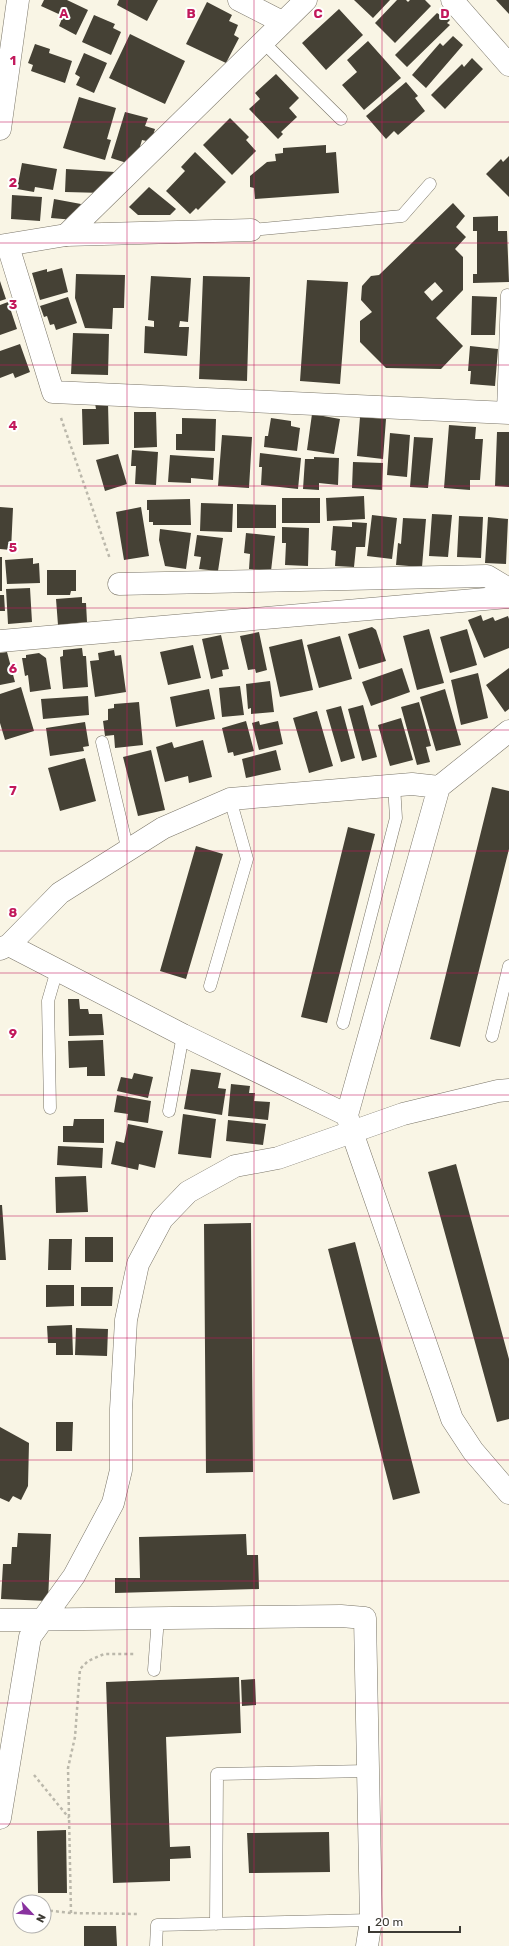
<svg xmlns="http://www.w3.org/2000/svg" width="509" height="1946" font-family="Rubik,sans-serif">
	<rect width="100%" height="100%" fill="#f9f5e5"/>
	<path fill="#454135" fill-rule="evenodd" d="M44 0H67L88 10 76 35 59 26 63 16 41 6Z
		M119 0H158L147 21 117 5Z
		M354 0H390L373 18Z
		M397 0H406L408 2 410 0H425L431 6 395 43 375 23Z
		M496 0H509V14Z
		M207 2 232 15 229 21 238 25 234 35 239 38 226 63 186 44Z
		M339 9 363 35 326 70 302 43Z
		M442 12 450 20 447 23 450 25 407 67 395 55 437 13 440 15Z
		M94 15 115 24 113 28 121 32 111 55 82 42Z
		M130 34 185 61 165 104 109 78Z
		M453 36 463 45 426 88 412 75 440 43 443 46Z
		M368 41 401 78 364 110 342 85 357 72 347 60Z
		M35 44 50 49 49 53 72 61 65 83 31 71 33 65 28 63Z
		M84 53 107 63 94 93 76 85 80 77 75 74Z
		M472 58 483 69 445 109 431 95 462 64 464 67Z
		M276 74 299 98 289 108 297 117 281 132 283 134 278 139 249 109 260 99 255 93Z
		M406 82 418 96 415 98 425 111 398 135 394 131 386 139 366 116Z
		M79 97 116 108 107 139 111 140 105 160 63 148Z
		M125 112 148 118 145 126 155 129 151 142 142 140 136 160 130 164 111 158Z
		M230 118 249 137 246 140 256 151 232 175 203 145Z
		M326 145V153L336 152 339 193 255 199 254 188 250 187V176L267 162 276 161 275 154 283 153V148Z
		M195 152 226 182 198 210 196 208 190 214 166 191 185 171 181 167Z
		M509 156V197L486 174 501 159 503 162Z
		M22 163 57 169 53 190 35 187 34 192 17 189Z
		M66 169 115 172 104 193 65 192Z
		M149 187 176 209 170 215H138L129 207Z
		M12 195 42 197 40 221 11 219Z
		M54 199 81 204 75 220 51 218Z
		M453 203 465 216 456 227 466 237 455 249 463 257V290L436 318 463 346 441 369 386 368 360 342V321L372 312 361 300 362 286 371 276 379 275ZM435 282 443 291 432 301 424 292Z
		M498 216V231H507L509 282 473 283V274H477V231H473V217Z
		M62 268 68 292 40 300 32 273 47 269V272Z
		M76 274 125 275 124 308H113L112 329 85 328 75 298Z
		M151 276 191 278 188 322 180 321 179 327H189L187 356 144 353 145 326 154 327V321L148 320Z
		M203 276 250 277 247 381 199 379Z
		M307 280 348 282 340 384 300 381Z
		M0 281 6 299 0 301Z
		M472 296 497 297 495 335H471Z
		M68 297 77 323 56 330 54 324 50 325 47 316 44 317 40 306Z
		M8 302 17 329 0 335V305Z
		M73 333 109 334 108 375 71 374Z
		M20 344 30 372 15 378 13 373 0 378V351Z
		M470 346 498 349 495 386 470 384 471 371H468Z
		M95 403H108L109 444 83 445 82 409H96Z
		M134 412H156L157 447 134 448Z
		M312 414 340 419 334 454 307 450Z
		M360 417 386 419 383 459 357 456Z
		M182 418 216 419 215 451 176 450V434H182Z
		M271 418 291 421V426L300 428 297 451 264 447 265 436H268Z
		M449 425 476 427 475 439H483L480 480H470V490L444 488Z
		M497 432H509V487L495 486Z
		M390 433 410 435 407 477 387 475Z
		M222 435 252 437 249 488 218 486Z
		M414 437 433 438 428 488 410 487Z
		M132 450 158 452 156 485 135 484 136 466H131Z
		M260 453 301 458 298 489 261 485 262 467H259Z
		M118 454 127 484 105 491 96 460Z
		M170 455 214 458 213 480 191 478V483L168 482Z
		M314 457 339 458 338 485 319 483V490L303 489 305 459H314Z
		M353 462 383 463 382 490 352 488Z
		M364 496 365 519 327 521 326 498Z
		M282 498H320V523H282Z
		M190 499 191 525H153V522H149V510H147V500Z
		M201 503 233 504 232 532 200 531Z
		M237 504 276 505V528H237Z
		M0 507 13 508 11 550 0 549Z
		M141 507 149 556 124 560 116 512Z
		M432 514 452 515 448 557 429 556Z
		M372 515 397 518 392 559 367 556Z
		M459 516 483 517 481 558 457 557Z
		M488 517 508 519 506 564 485 563Z
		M403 518 426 519 422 567 396 565 398 543 401 544Z
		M352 522 367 523 365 547H356L354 567 335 566 336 551 331 550 333 526 352 527Z
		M282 527 309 528 308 566 285 565 286 543H282Z
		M160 529 191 533 186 569 165 566 159 540Z
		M246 533 275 536 271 571 249 569 250 554 244 553Z
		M197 535 223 538 218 571 199 569 201 557 194 556Z
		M0 557H2V591H0Z
		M33 558V564L39 563 40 583 7 584 5 560Z
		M47 570H76V591H71L70 595H47Z
		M30 588 32 622 8 624 6 589Z
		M0 595H4L5 611H0Z
		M82 597V603H86L87 622 58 625 56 599Z
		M481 615 483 621 493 617 495 621 508 616 509 619V648L484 658 468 620Z
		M372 627 376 630 386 661 359 669 348 634Z
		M429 629 444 683 417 690 403 636Z
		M467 629 477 665 450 673 440 637Z
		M259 632 267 670 256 673 255 669 248 670 240 636Z
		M221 635 229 669 222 670 223 676 211 679 202 639Z
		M340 636 352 679 319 688 307 645Z
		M302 639 313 690 280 697 269 647Z
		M193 645 201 678 168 685 160 652Z
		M82 648 83 656H86L88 687 63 689 60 657 63 656V650Z
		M114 650 115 656 121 655 126 692 95 697 90 661 99 660 98 653Z
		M7 652 15 682 0 685V653Z
		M39 653 46 658 51 689 30 692 28 675 25 676 22 658H26V655Z
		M402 668 410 692 371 706 362 682Z
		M509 668V709L505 712 486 685Z
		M478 673 488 718 461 725 451 680Z
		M270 681 274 712 251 714V708L248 709 246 684Z
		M240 686 244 715 222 717 219 688Z
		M21 687 34 731 5 740 0 723V694Z
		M209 689 215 719 176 727 170 697Z
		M445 689 461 745 436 751 420 697Z
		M88 696 89 715 43 719 41 699Z
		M139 702 143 745 115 748 114 735 105 736 103 721 108 720V709L114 708V704Z
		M419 702 431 746 426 747 430 762 417 765 401 707Z
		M363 705 377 757 362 761 348 709Z
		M341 706 355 758 341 762 326 710Z
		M317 711 333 766 309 773 293 718Z
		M401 718 413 760 390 766 378 725Z
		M246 721 254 751 234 756 233 752 228 753 222 728Z
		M259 721 260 725 278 721 283 744 259 750 252 723Z
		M85 722 89 746 83 747 84 751 50 756 46 728Z
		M203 740 212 777 189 783 188 776 165 782 156 747 172 742 174 748Z
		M151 750 165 810 138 816 123 757Z
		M276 750 281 770 246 778 242 759Z
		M85 758 96 801 60 811 48 768Z
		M492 787 509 791V849L460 1047 430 1039Z
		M348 827 375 834 327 1023 301 1017Z
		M196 846 223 854 186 979 160 971Z
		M68 999H79L80 1009H88L89 1014H102L104 1035 69 1036Z
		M103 1040 105 1076H87V1067L69 1068 68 1041Z
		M191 1069 221 1073 218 1088 226 1089 222 1115 184 1109Z
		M134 1073 153 1077 148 1098 117 1091 121 1077 132 1079Z
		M231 1084 250 1086 249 1093H255L254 1101 270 1102 268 1120 228 1116Z
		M117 1095 151 1101 148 1123 127 1120 128 1114 114 1112Z
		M183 1114 216 1119 211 1158 178 1154Z
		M74 1119H104V1143L63 1142V1126H73Z
		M228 1120 266 1124 263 1145 226 1141Z
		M128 1124 163 1131 155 1168 139 1164 138 1170 111 1164 116 1141 124 1143Z
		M58 1146 103 1148 102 1168 57 1165Z
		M456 1164 509 1359V1419L497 1422 428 1172Z
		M86 1176 88 1212 56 1213 55 1177Z
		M0 1205H2L6 1260H0Z
		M251 1223 253 1472 206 1473 204 1224Z
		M85 1237H113V1262H85Z
		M49 1239H72L71 1270H48Z
		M355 1242 420 1493 393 1500 328 1249Z
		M46 1285H74V1306L46 1307Z
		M81 1287H113L112 1306H81Z
		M72 1325 73 1355H56V1343H48L47 1326Z
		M76 1328 108 1329 107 1356 75 1355Z
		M56 1422H73L72 1451H56Z
		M0 1427 29 1443 28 1486 21 1500 13 1496 9 1502 0 1498Z
		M18 1533 51 1534 48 1601 1 1599 3 1564H11L12 1547H17Z
		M246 1534 247 1555H258L259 1589 115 1593V1578H140L139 1537Z
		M239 1677 241 1733 166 1737 170 1847 190 1846 191 1858 170 1859V1881L113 1883 106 1682Z
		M255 1679 256 1705 242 1706 241 1680Z
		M66 1830 67 1893H38L37 1831Z
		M329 1832 330 1872 249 1873 247 1833Z
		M84 1926H116L117 1946H84Z"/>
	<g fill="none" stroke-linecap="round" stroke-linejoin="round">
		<g stroke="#7a7568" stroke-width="13">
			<path id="service" d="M263 42 341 119
				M251 230 402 216 430 184
				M503 412 507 295
				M102 742 128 851
				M210 986 247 859 230 799
				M343 1023 396 818 394 785
				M492 1036 509 966
				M50 1108 48 1001 57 970
				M169 1111 183 1035
				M154 1670 158 1618
				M216 1924 217 1774 368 1771
				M156 1946 157 1925 371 1920"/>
		</g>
		<g stroke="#7a7568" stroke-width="23">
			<path id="minor" d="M239 0 282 22
				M452 0 509 65
				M0 129 18 0
				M66 235 306 0
				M66 235 251 230
				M8 246 53 392 509 413
				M119 584 487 576 509 589
				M0 641 509 597
				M9 945 183 1035 347 1115 352 1132
				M0 949 9 945 60 893 163 828 230 799 412 784 439 787 509 731
				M347 1115 439 787
				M0 1620 341 1616 365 1618 371 1920 367 1946
				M0 1818 30 1637 74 1576 113 1503 121 1470V1409L126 1320 138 1264 162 1219 188 1192 235 1166 278 1158 403 1114 498 1091 509 1090"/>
		</g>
		<g stroke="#7a7568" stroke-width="23">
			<path id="tertiary" d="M0 246 66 235
				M352 1132 452 1419 473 1451 509 1493"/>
		</g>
		<path stroke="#bbb8ab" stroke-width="2.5" stroke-dasharray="3 3" stroke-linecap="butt" d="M61 418 110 559
			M34 1775 69 1818
			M14 1908 20 1907
			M44 1910 71 1913 138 1914
			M71 1913 68 1768 75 1737 80 1669 88 1661 104 1654H134"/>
		<use href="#service" stroke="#fff" stroke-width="12"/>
		<use href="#minor" stroke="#fff" stroke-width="22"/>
		<use href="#tertiary" stroke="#fff" stroke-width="22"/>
	</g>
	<path fill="none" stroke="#c2185b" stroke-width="1" stroke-opacity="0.55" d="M127 0V1946M254 0V1946M382 0V1946M0 122H509M0 243H509M0 365H509M0 486H509M0 608H509M0 730H509M0 851H509M0 973H509M0 1095H509M0 1216H509M0 1338H509M0 1460H509M0 1581H509M0 1703H509M0 1824H509"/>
	<g font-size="13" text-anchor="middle" font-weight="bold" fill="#c2185b" stroke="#fff" stroke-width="4" stroke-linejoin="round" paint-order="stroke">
		<text x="64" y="18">A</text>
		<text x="191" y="18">B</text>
		<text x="318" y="18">C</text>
		<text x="445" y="18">D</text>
		<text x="13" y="65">1</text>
		<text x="13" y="187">2</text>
		<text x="13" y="309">3</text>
		<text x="13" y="430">4</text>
		<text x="13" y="552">5</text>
		<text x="13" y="673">6</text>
		<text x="13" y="795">7</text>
		<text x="13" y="917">8</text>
		<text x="13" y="1038">9</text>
	</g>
	<g transform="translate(32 1914) rotate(116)"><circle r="19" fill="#ffffff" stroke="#b1b0ae"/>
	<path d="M0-3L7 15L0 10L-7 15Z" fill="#89329f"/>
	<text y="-6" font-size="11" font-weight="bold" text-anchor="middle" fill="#3c3a34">N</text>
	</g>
	<path d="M369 1926v6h91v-6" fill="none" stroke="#3c3a34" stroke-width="2"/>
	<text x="375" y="1926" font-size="12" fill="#3c3a34" stroke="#ffffff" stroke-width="3" paint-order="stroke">20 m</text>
</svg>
